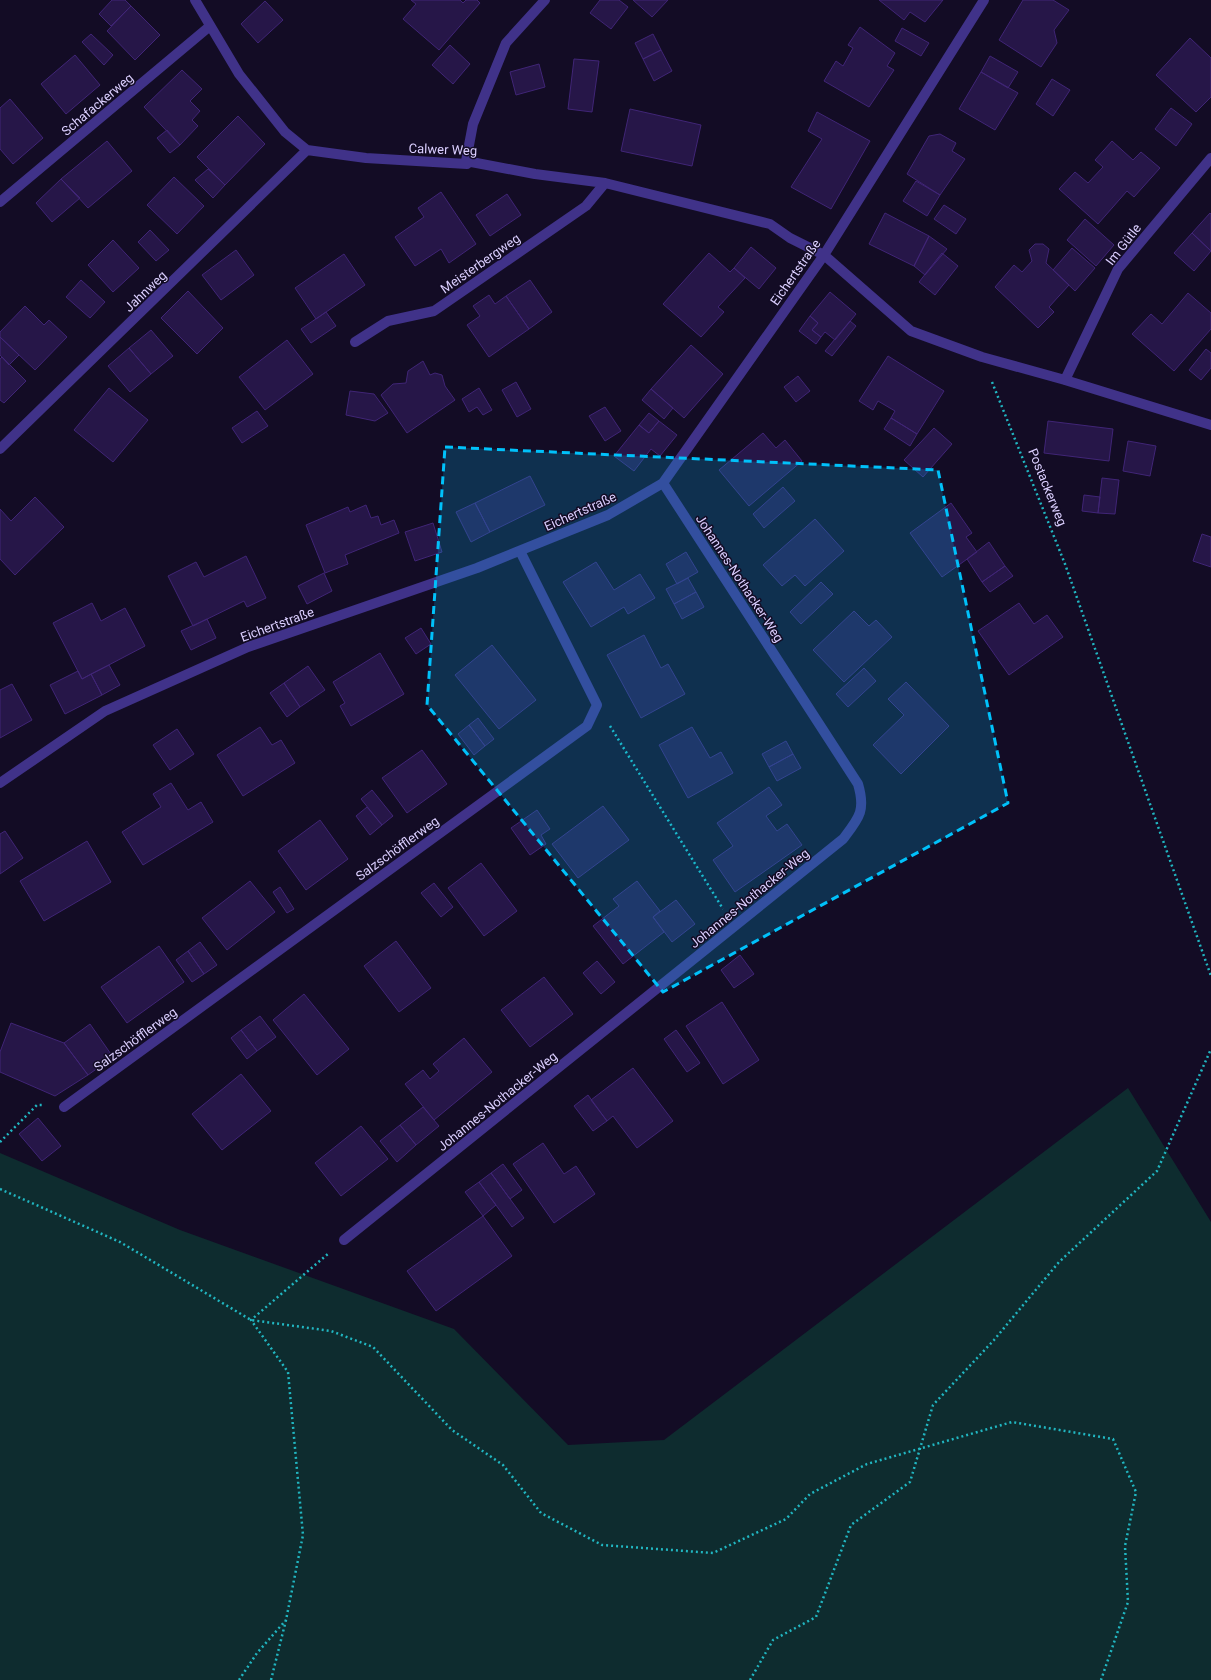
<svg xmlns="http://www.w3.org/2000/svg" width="1211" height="1680" font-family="Roboto,sans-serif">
	<rect width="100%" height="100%" fill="#130c25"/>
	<path fill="#0e2c2f" d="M1128 1088 1211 1222V1680H0V1153L180 1230 454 1329 568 1445 664 1440Z"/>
	<path fill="#261648" stroke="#402576" d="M112 0H125L131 6 111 26 99 14Z
		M411 0H460L463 3 466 0H477L480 3 439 50 403 19 416 4Z
		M600 0H619L628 7 611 29 590 13Z
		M633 0H668L652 17Z
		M879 0H943L925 22 910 12 904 20Z
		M1023 0H1053L1069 10 1054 30 1057 43 1041 67 999 40Z
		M265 1 283 20 258 43 241 24Z
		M131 6 160 35 135 60 107 31Z
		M860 27 895 53 887 66 894 70 869 107 824 81 836 61 843 66 853 48 848 45Z
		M902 28 929 43 921 56 895 41Z
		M91 34 113 55 104 65 82 42Z
		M653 34 661 50 643 59 635 43Z
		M1190 38 1211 58V97L1196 112 1156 75Z
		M450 45 470 64 453 84 432 65Z
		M661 50 672 71 654 81 643 59Z
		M75 55 100 85 66 114 41 84Z
		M990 56 1018 72 1008 88 981 72Z
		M574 59 599 61 592 112 568 109Z
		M539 64 545 87 516 95 510 72Z
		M182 70 202 89 190 101 200 111 192 120 198 126 180 145 144 107Z
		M981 72 1018 93 995 130 959 109Z
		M1052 79 1070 90 1053 116 1036 104Z
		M10 99 43 138 13 164 0 149V108Z
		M1171 108 1192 124 1176 146 1155 129Z
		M630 109 701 125 692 166 621 151Z
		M817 112 870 141 831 209 791 187 822 139 808 131Z
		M238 116 265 144 225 185 197 157Z
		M167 130 180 145 170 153 157 138Z
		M940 134 956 143 952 151 965 159 940 195 907 174 929 136Z
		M107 141 132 171 88 208 61 179Z
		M1112 141 1133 160 1141 152 1160 168 1134 197 1127 191 1098 224 1059 189 1075 172 1088 183 1103 167 1095 160Z
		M208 169 225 185 213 198 195 180Z
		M174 177 204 206 177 234 147 205Z
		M61 179 80 198 52 222 36 203Z
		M916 181 940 195 927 216 903 201Z
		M441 192 476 244 449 263 441 249 415 266 395 237 424 217 418 208Z
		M507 194 521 215 490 236 476 215Z
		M944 205 966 219 956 234 934 219Z
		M885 213 929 236 914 266 869 244Z
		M1210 213 1211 214V251L1192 233Z
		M1085 219 1114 245 1096 266 1067 240Z
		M150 230 169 250 156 261 138 242Z
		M1192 233 1211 251 1194 271 1174 253Z
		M929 236 947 249 925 275 914 266Z
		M113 240 139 268 113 292 88 265Z
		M1035 244H1043L1049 249 1046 263 1069 285 1049 307 1054 312 1038 328 995 287 1014 265 1022 272 1032 261 1029 250Z
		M751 247 776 268 759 289 734 268Z
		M1072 248 1095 268 1075 291 1053 270Z
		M236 250 254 275 221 300 202 275Z
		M709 253 730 272 734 268 745 278 718 307 724 312 701 337 663 304Z
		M942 253 958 266 935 295 919 282Z
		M344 254 365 285 316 319 295 288Z
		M81 280 105 302 90 318 66 297Z
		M530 280 552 312 529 329 506 296Z
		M188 291 223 328 197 354 161 318Z
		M830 292 856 314 835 340 825 332 821 337 812 330 818 323 810 316Z
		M1188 293 1211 313V329L1174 371 1132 334 1151 314 1162 324Z
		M489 295 495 304 506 296 529 329 489 357 467 325 480 316 473 306Z
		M25 306 44 325 49 320 67 337 35 370 0 337V332Z
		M326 312 336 326 311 343 301 329Z
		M810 316 818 323 812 330 821 337 816 344 799 331Z
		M850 321 856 326 832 356 825 351Z
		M151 330 173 356 151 374 129 348Z
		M0 337 19 355 9 365 0 355Z
		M287 340 313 374 265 410 239 377Z
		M691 345 723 374 684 418 651 389Z
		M129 348 151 374 130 392 108 366Z
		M1206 349 1211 353V368L1201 380 1189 370Z
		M888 356 944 391 917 434 891 418 895 411 878 401 873 410 859 401Z
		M2 357 26 381 4 403 0 400V359Z
		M423 361 430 375 435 373 442 375 445 386 455 400 407 433 381 395 393 384 406 383 408 371Z
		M798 376 810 391 796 402 784 387Z
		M516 382 531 409 517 417 502 390Z
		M109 388 148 420 113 462 74 430Z
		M479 388 492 410 483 415 477 407 469 412 462 399Z
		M651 389 673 408 664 419 642 400Z
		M350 391 374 394 388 413 375 421 346 415Z
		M605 407 621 431 605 441 589 416Z
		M257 411 268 426 242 443 232 428Z
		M649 413 659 421 649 433 639 425Z
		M891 418 917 434 910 446 884 429Z
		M659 421 677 435 660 456 651 449 634 471 614 456 639 425 649 433Z
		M1048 421 1113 429 1109 461 1044 453Z
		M934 428 952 444 923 477 904 460Z
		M763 433 776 448 785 440 802 461 749 506 719 470Z
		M1128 441 1156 446 1150 476 1123 471Z
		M530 476 545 505 490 532 475 503Z
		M1102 478 1119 480 1115 514 1098 513Z
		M783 487 795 501 764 528 753 514Z
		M1084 495 1100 497 1098 513 1082 511Z
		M35 497 64 527 15 575 0 559V509L11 521Z
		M475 503 490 532 471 542 456 512Z
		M951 503 972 533 966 537 977 552 942 577 910 533Z
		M366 505 371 518 378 516 381 525 394 520 399 533 345 555 348 564 325 573 306 525 348 507 350 512Z
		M815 519 844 551 805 586 795 575 782 586 763 565Z
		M433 523 442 552 415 561 405 532Z
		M1202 534 1211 537V567L1193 561Z
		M989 542 1005 566 982 582 967 559Z
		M686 552 698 572 677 584 666 564Z
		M246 556 266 598 247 607 244 601 193 626 168 576 196 562 204 577Z
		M596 562 614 590 640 574 655 598 628 614 624 607 591 627 563 582Z
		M1005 566 1013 576 990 592 982 582Z
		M324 573 332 591 307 604 298 586Z
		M688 578 696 592 674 604 666 589Z
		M821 582 833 594 801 624 790 612Z
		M696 592 704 607 682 619 674 604Z
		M92 603 101 621 125 608 145 646 82 679 53 623Z
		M1019 603 1034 624 1047 615 1063 637 1009 675 978 631Z
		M854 611 869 626 876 620 892 637 844 682 813 650Z
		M207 619 216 638 191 650 181 631Z
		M421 628 431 644 416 654 405 638Z
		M644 635 661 668 668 664 685 694 641 718 607 655Z
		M492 645 536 700 499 729 455 675Z
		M380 653 404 694 351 726 340 706 345 703 333 682Z
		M109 665 120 685 102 695 91 674Z
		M308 666 325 690 300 707 284 683Z
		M864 668 876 681 848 707 836 694Z
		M78 671 82 679 91 674 102 695 65 714 50 685Z
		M906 682 949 726 901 774 873 745 904 715 888 699Z
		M284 683 300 707 287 717 270 693Z
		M12 684 32 720 0 738V690Z
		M478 718 494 739 485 746 469 725Z
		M469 725 485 746 474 755 458 734Z
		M260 727 272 745 281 740 295 763 243 796 217 755Z
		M692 727 710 758 721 752 733 773 688 798 659 745Z
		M177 729 194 754 170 770 153 745Z
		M786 741 793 754 769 767 762 754Z
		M422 750 447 784 407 813 382 778Z
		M793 754 801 768 777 781 769 767Z
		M171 783 188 810 201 802 213 822 143 865 122 832 161 807 153 794Z
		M769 787 782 805 766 816 777 831 787 824 802 845 735 892 713 860 733 846 717 823Z
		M372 790 393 816 382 825 361 799Z
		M603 806 629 840 578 878 552 844Z
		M367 807 382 825 370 835 356 816Z
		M537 810 550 829 541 835 546 844 530 855 511 828Z
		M320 820 348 859 306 890 278 851Z
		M5 831 23 858 0 874V834Z
		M87 841 111 882 44 921 20 881Z
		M481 863 517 911 484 936 448 888Z
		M250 881 275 912 227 950 202 918Z
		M637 881 660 911 653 917 664 932 623 964 593 926 619 906 613 899Z
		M434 883 453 907 441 917 421 893Z
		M280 887 294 909 287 913 273 892Z
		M676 900 695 924 672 942 653 917Z
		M396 941 431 988 399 1012 364 966Z
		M200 942 217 965 204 974 188 951Z
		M159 946 184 982 127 1023 101 987Z
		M188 951 204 974 192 982 176 960Z
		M740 955 754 974 734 988 721 970Z
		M597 961 615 982 601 994 583 973Z
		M544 977 573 1014 530 1047 501 1010Z
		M304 994 349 1049 317 1075 273 1020Z
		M722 1002 759 1060 723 1084 686 1026Z
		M260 1016 276 1037 257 1051 241 1030Z
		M11 1023 64 1043 88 1075 55 1096 0 1072V1052Z
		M90 1024 113 1057 88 1075 64 1043Z
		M241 1030 257 1051 247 1059 231 1038Z
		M676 1030 700 1063 687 1072 664 1039Z
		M464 1038 492 1072 434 1120 405 1084 423 1070 430 1079 439 1071 433 1064Z
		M633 1068 673 1121 637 1148 613 1116 607 1121 591 1100Z
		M241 1074 271 1111 222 1150 192 1114Z
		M588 1095 607 1121 593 1131 574 1106Z
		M423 1107 439 1126 416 1145 400 1125Z
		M38 1118 61 1146 42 1161 19 1134Z
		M400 1125 416 1145 397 1162 380 1141Z
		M361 1126 388 1159 341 1196 315 1163Z
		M543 1143 564 1174 576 1166 595 1194 554 1223 513 1164Z
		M503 1164 522 1190 510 1199 491 1173Z
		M491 1173 524 1218 512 1227 479 1182Z
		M479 1182 496 1205 483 1216 465 1192Z
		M483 1216 512 1256 436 1311 407 1271Z"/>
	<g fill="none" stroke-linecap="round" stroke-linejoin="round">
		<path stroke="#21b6c1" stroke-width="2.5" stroke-dasharray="2 3" stroke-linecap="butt" d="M992 382 1065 564 1211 976
			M610 726 723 909
			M0 1142 37 1105H44
			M0 1189 120 1242 251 1320 331 1331 373 1347 452 1430 503 1465 541 1513 602 1545 713 1553 786 1519 810 1494 867 1464 1012 1422 1113 1439 1136 1492 1125 1546 1128 1602 1101 1680
			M239 1680 257 1653 286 1620
			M271 1680 286 1620 303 1535 288 1372 251 1320 329 1253
			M750 1680 773 1640 816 1617 851 1525 910 1482 933 1405 994 1340 1059 1262 1157 1171 1211 1049"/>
		<path stroke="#403289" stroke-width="10" d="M195 0 239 74 285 132 307 150 366 158 467 164 466 161 535 174 605 183 770 224 790 238 824 255 911 331 982 357 1065 380 1211 425
			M466 161 473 124 506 43 545 0
			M0 202 210 26
			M355 342 388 321 434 311 586 206 605 183
			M1065 380 1118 269 1211 158
			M0 449 307 150
			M0 783 105 711 248 647 477 568 608 515 663 483 824 255 984 0
			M64 1107 587 726 597 705 520 551
			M344 1240 843 839C859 818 866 811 858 784L663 483"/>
	</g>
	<path fill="#00c1fa" fill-opacity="0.2" stroke="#00c1fa" stroke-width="3" stroke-dasharray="8 5" stroke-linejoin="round" d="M445 447 938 470 1008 803 663 992 427 705Z"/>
	<g text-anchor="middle" stroke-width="3" stroke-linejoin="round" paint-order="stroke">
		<g font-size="13" fill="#dbcfff" stroke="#130c25">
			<text transform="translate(97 104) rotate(-40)" y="5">Schafackerweg</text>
			<text transform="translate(443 149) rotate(2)" y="5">Calwer Weg</text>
			<text transform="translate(1123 244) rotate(-52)" y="5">Im Gütle</text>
			<text transform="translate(480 263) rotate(-35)" y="5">Meisterbergweg</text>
			<text transform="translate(795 272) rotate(-55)" y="5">Eichertstraße</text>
			<text transform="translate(145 291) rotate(-44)" y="5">Jahnweg</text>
			<text transform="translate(1048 487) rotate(68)" y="5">Postackerweg</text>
			<text transform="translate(580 511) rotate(-24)" y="5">Eichertstraße</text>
			<text transform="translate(740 578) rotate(57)" y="5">Johannes-Nothacker-Weg</text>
			<text transform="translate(277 624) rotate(-20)" y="5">Eichertstraße</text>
			<text transform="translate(397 848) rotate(-36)" y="5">Salzschöfflerweg</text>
			<text transform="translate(749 898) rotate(-39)" y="5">Johannes-Nothacker-Weg</text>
			<text transform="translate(135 1039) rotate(-36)" y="5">Salzschöfflerweg</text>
			<text transform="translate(497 1101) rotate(-39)" y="5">Johannes-Nothacker-Weg</text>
		</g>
	</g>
</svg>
